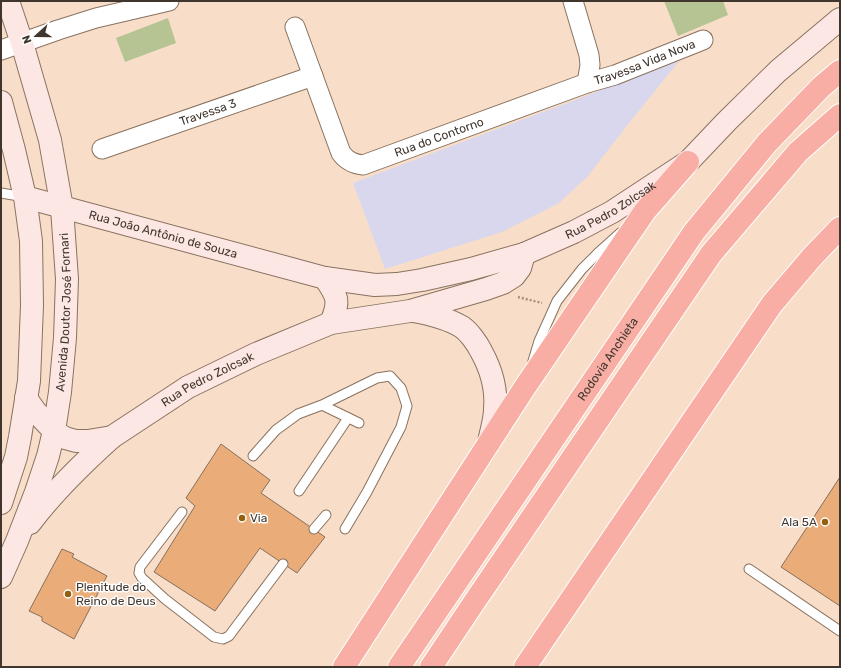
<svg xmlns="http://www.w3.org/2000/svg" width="841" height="668" font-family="Rubik,sans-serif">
	<rect width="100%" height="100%" fill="#f8dec9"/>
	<path fill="#d9d7ed" d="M679 61 625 128 588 176 559 203 502 232 385 269 353 183Z"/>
	<path fill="#b6c493" d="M664 1H723L728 15 678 36Z
		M168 18 176 43 125 62 116 38Z"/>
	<path fill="#eaad79" stroke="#866f5c" d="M221 444 270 480 261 493 325 537 297 573 260 548 215 611 154 572 195 506 186 498Z
		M840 477V606L781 567Z
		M62 549 74 554 72 557 107 576 74 639 42 621V617L29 611Z"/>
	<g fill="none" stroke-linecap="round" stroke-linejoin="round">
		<g stroke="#89725f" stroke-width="11">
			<path id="lane" d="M1 193 25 197
				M533 361 539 341 557 301 582 269 600 251 620 233
				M322 405 377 378 390 376 401 388 407 406 401 427 367 492 345 529
				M253 456 276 430 298 414 322 405 359 423
				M299 491 348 418
				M182 512 140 567 139 573 142 578 165 599 214 637 223 639 229 636 283 564
				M314 529 326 515
				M749 569 840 631"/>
		</g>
		<g stroke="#89725f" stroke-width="21">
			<g id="street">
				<path d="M573 1 589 55 590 65 587 83"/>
				<path id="s1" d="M295 27 341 153C347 161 353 164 363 165L587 83 615 75 703 40"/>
				<path d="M1 50 58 30 96 18 169 1"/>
				<path id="s2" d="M102 149 313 76"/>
			</g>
		</g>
		<g stroke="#89725f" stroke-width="24">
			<g id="secondary">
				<path d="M1 102 14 150 25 197 31 241 32 305 29 381 20 437 16 457 1 503"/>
				<path id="s3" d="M25 197 325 278 375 285 397 284 422 280 471 269 524 254 574 232 612 212 688 162 727 121 778 71 840 19"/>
				<path d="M325 278C338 297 340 301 331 323"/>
				<path d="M413 311C430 314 447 318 462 327 469 332 477 343 481 351 491 369 497 388 495 409 495 420 491 431 489 442"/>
				<path id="s4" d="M26 398 35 411 54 431 65 438 76 441H88L112 437 188 387 256 354 331 323 410 311 486 289 503 283 514 276 520 268 524 254"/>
				<path d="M30 523C54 491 83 463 112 437"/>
				<path id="s5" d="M1 577 17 541 36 492 48 456 54 431 60 392 65 338 67 279 62 208 50 140 22 43 8 1"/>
			</g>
		</g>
		<g stroke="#fff" stroke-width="24">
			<g id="highway">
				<path d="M344 667 525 387 645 211 688 162"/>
				<path id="s6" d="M399 667 694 232 767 143 821 87 840 71"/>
				<path d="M431 667 473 604 711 254 798 152 840 115"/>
				<path d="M525 667 772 304 812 257 840 228"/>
			</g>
		</g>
		<path stroke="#a39182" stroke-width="2.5" stroke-dasharray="2 2" stroke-linecap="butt" d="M518 297 542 303"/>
		<use href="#lane" stroke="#fff" stroke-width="9"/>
		<use href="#street" stroke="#fff" stroke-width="19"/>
		<use href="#secondary" stroke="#fde7e4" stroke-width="22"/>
		<use href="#highway" stroke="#f8aea4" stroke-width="22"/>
	</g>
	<g fill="#926110" stroke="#fff" stroke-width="1.5">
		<circle cx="242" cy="518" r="4"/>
		<circle cx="825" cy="522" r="4"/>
		<circle cx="68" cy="594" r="4"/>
	</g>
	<g text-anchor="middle" stroke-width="3" stroke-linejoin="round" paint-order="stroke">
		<g font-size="12" fill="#40362e" stroke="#fff">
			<text dy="4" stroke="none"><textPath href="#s1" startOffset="460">Travessa Vida Nova</textPath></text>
			<text dy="4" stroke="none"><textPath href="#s2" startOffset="112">Travessa 3</textPath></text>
			<text dy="4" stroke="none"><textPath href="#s1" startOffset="241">Rua do Contorno</textPath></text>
			<text dy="4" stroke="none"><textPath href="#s3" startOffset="611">Rua Pedro Zolcsak</textPath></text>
			<text dy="4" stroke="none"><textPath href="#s3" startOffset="143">Rua João Antônio de Souza</textPath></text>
			<text dy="4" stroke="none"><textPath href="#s5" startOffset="275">Avenida Doutor José Fornari</textPath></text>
			<text dy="4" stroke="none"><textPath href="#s6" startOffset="372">Rodovia Anchieta</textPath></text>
			<text dy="4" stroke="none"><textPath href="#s4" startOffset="216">Rua Pedro Zolcsak</textPath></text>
		</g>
		<g font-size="12" fill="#40362e" stroke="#fff" text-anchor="start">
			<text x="250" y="522">Via</text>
			<text x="817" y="526" text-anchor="end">Ala 5A</text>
			<text x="76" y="591">Plenitude do<tspan x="76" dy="14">Reino de Deus</tspan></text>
		</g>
	</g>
	<rect width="841" height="668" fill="none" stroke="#40362e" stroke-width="4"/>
	<g transform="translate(36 36) rotate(249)" stroke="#ffffff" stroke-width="3" paint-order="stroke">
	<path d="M0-3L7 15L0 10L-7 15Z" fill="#40362e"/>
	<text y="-6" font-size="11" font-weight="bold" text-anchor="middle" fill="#40362e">N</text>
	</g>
</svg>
